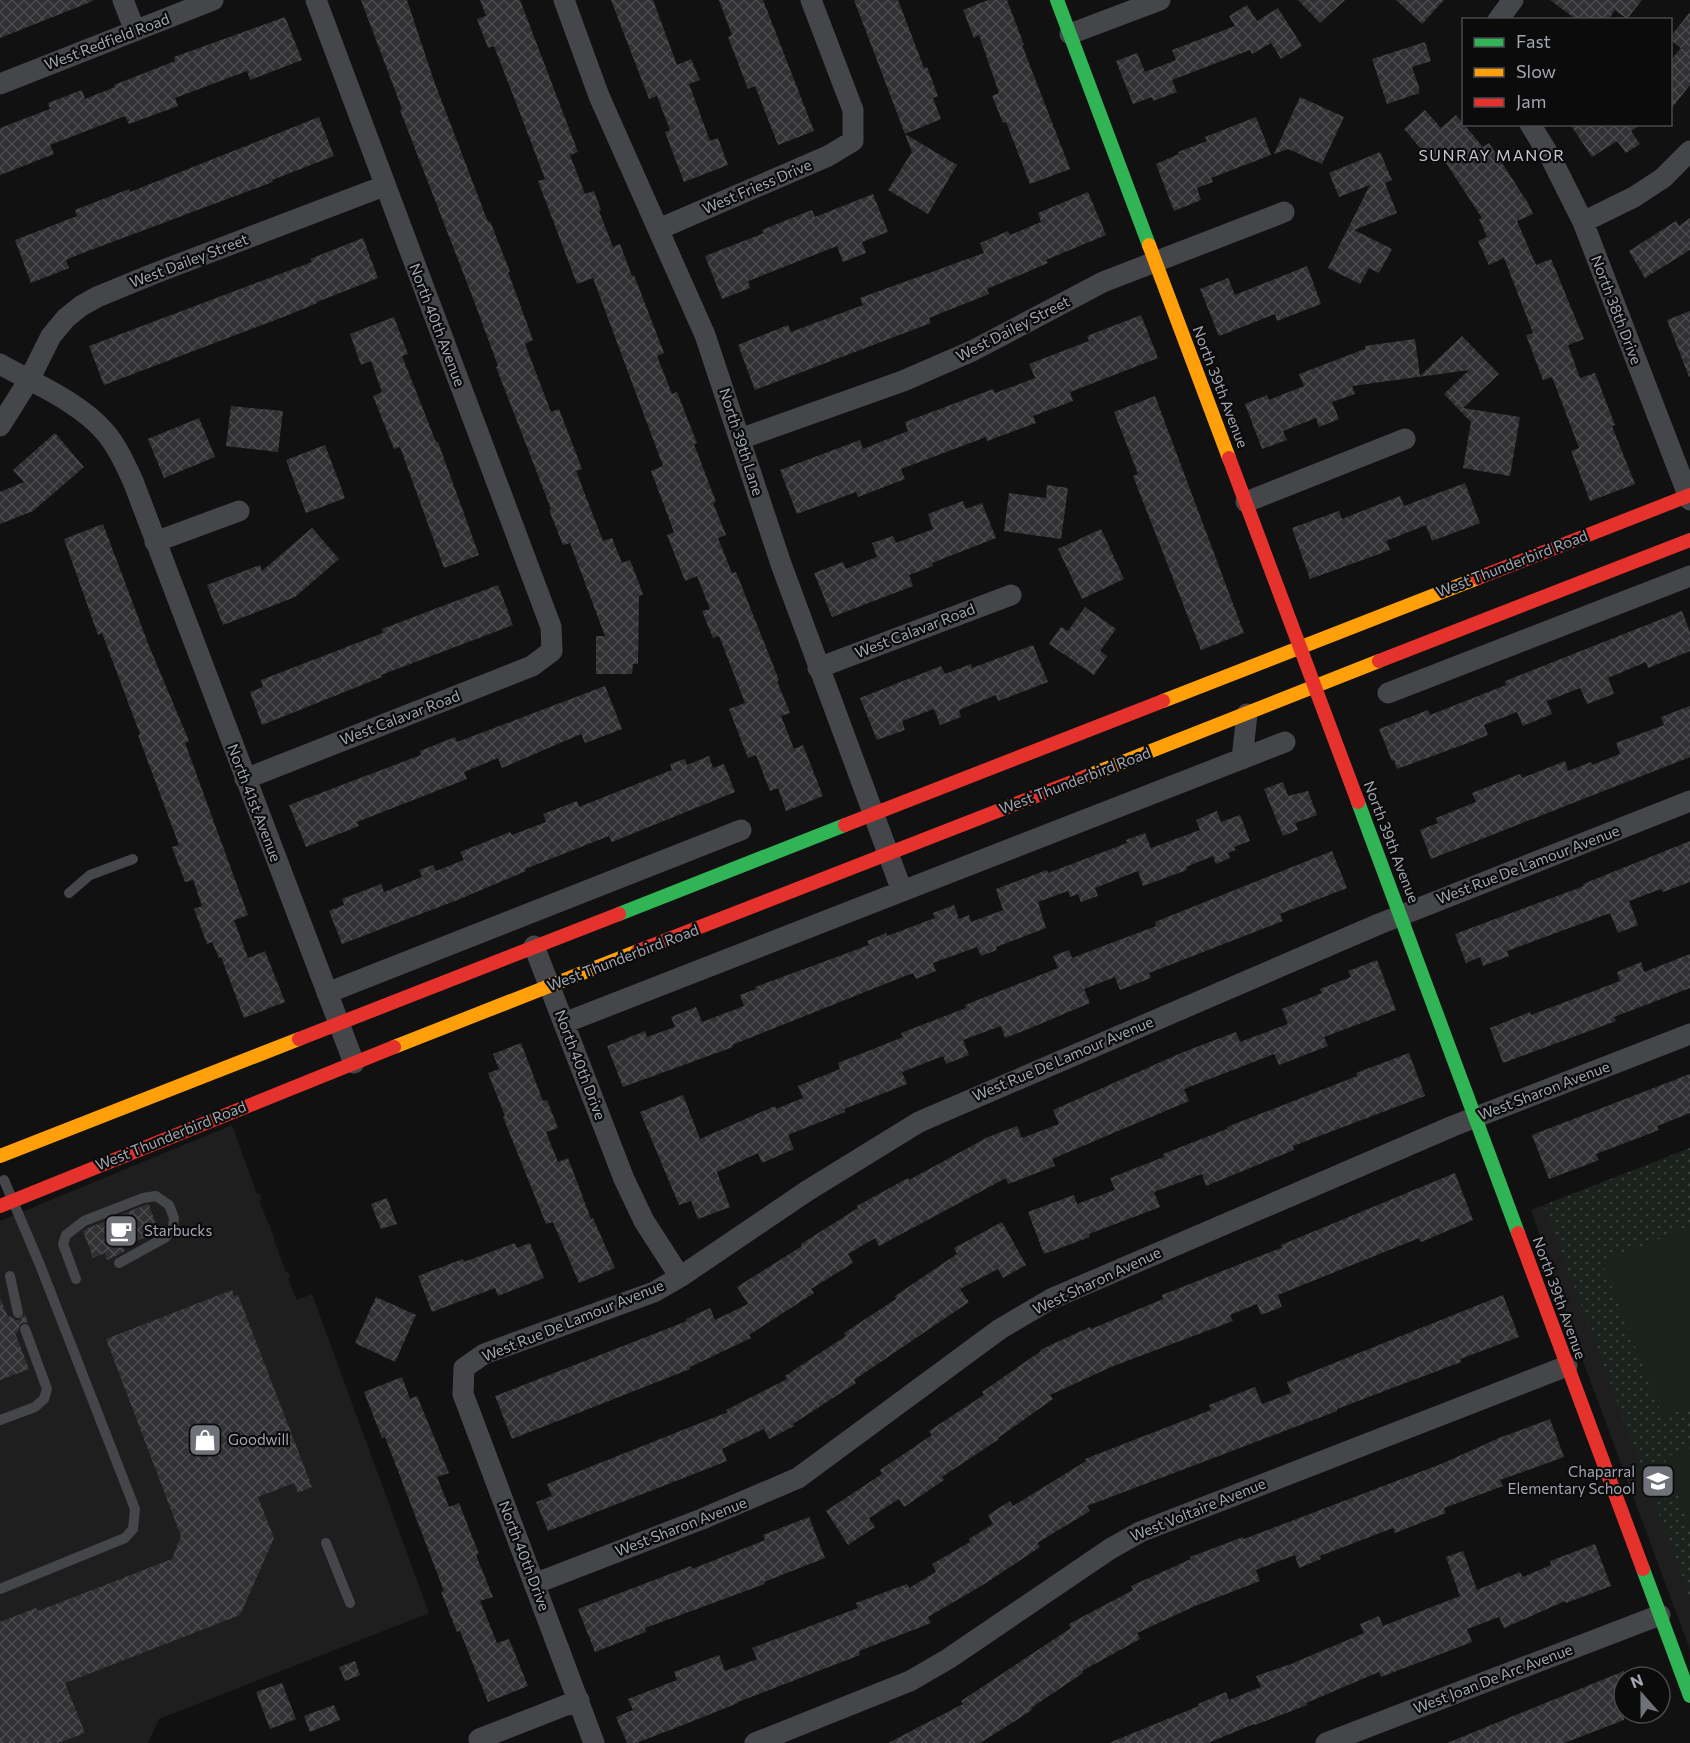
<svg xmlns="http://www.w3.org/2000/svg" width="1690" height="1743" font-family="Commissioner,sans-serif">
	<defs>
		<pattern id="green-dots" width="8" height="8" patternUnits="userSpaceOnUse" patternTransform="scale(1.5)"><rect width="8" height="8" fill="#1b211c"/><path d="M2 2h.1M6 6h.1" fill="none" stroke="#393e3b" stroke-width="1.8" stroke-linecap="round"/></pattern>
		<pattern id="building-cross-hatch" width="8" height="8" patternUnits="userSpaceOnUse" patternTransform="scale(1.5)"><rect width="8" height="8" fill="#313133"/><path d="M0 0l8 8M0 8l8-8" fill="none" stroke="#4c4c4e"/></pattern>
	</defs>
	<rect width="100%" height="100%" fill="#111"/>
	<path fill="#1e1e1f" d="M232 1125 257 1194H260L262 1200 259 1201 275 1239 274 1240 286 1272H288L290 1278 288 1279 297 1300 312 1294 429 1613 159 1719 148 1743H0V1221Z
		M1690 1148V1650L1580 1353 1531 1210Z"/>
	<path fill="url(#green-dots)" d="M1690 1148V1598L1544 1205Z"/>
	<path fill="#1b211c" d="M1690 1227V1406L1663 1417 1602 1262Z
		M1690 1448V1526L1664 1458Z"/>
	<path fill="url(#building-cross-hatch)" d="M0 0H92L93 1 0 38Z
		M361 0H407L434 81 488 222 490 221 510 272H508L533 340 525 344 551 412 559 409 582 469 576 471 603 541 612 538 622 563 630 560 643 594 639 596 638 664H633L632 674H596V636H605L570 543 563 545 549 510 551 509 496 367 498 366 474 301 400 110 402 109Z
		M480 0H520L578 152 570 155 585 194 594 191 601 210 599 211 613 247 620 244 632 276 634 275 664 353 657 356 672 394 677 392 697 443 694 444 716 502 713 503 726 535 718 538 732 573 736 572 779 680 777 681 790 713 781 716 794 749 803 745 823 796 786 811 778 788 770 791 756 755 748 758 729 709 745 703 719 636 713 638 702 611 710 609 697 576 685 581 667 535 674 532 651 471 663 466 593 278 577 284 538 181 545 179 521 116 494 46 488 48 477 19 486 16Z
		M611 0H653L677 65 691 59 700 80 689 84 710 141 718 138 728 165 684 182 665 132 670 130 657 96 649 99Z
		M719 0H763L814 131 778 145 755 86 748 89 728 37 732 35Z
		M854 0H898L924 68 927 67 938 96 933 98 941 119 905 134Z
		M988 0H1007L1024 45H1022L1070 169 1030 184 1006 122 1003 123 992 96 999 93 979 35 974 38 963 10Z
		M1298 0H1345L1320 23Z
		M1396 0H1444L1422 24Z
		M1550 0H1642L1627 19 1615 10 1608 20H1577Z
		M1247 5 1257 21 1278 8 1302 46 1281 59 1271 43 1252 54 1250 50 1172 80 1177 92 1153 101 1152 97 1133 104 1116 61 1137 53 1145 72 1176 60 1172 50 1235 26 1229 16Z
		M1690 12V85L1671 109V60L1681 48 1671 40V36Z
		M285 17 302 60 250 80 247 71 175 98 178 106 129 124 125 116 50 145 54 154 0 175V128L50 109 48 103 82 90 85 99 115 87 114 85 175 61 174 57Z
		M1425 42 1431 61 1412 67 1419 87V93L1387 104 1372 59Z
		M1300 97 1344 117 1322 164 1288 149 1274 154Z
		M1425 110 1441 128 1456 115 1483 147 1489 143 1528 203 1533 214 1517 221 1536 265 1551 259 1584 339 1568 345 1580 378 1595 373 1615 425 1612 426 1635 484 1590 501 1571 451 1579 448 1552 377 1543 380 1526 335 1533 333 1504 258 1489 265 1478 241 1487 237 1479 219 1482 218 1442 157 1434 164 1404 129Z
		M319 117 334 156 272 180 273 182 80 254 66 260 69 268 31 283 15 240 77 216 75 210 129 189 130 192Z
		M1256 117 1271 155 1211 178 1213 182 1197 188 1201 200 1174 211 1156 164 1179 154 1178 152 1207 141 1205 137Z
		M1570 124H1641L1631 131 1640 144 1626 153 1617 141 1592 157Z
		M905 134 957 165 928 214 888 190 912 152Z
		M1380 152 1392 180 1385 183 1397 213 1354 230 1392 249 1379 273 1369 268 1360 284 1328 268 1370 185 1339 197 1329 173Z
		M1088 192 1106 235 1046 260 1048 263 987 289 989 294 929 318 931 323 755 390 738 345 788 325 791 332 863 305 860 298 984 253 980 243 1008 231 1010 235 1041 222 1038 213Z
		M873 194 888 232 862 242 866 253 843 262 837 246 748 281 750 288 722 299 705 256 764 233 762 230 812 210 815 217Z
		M1690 218V250L1645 278 1629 251 1676 221 1679 226Z
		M363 238 378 278 317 302V303L291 314 104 385 89 346 312 262 310 259Z
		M1307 266 1321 304 1277 321 1275 314 1219 336 1200 289 1228 278 1235 295Z
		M1690 311V377H1689L1667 320Z
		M1141 315 1158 358 1070 392 1073 401 1033 416 1036 423 987 441 986 437 901 469 905 479 858 497 856 492 797 514 780 470 860 440 863 449 908 431 905 422 993 389 995 393 1035 378 1029 364 1089 341 1087 336Z
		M394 317 408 354 402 356 436 442H438L479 555 444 568 400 447 394 449 373 396 382 392 371 361 361 365 350 334Z
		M1462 336 1499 374 1463 408 1520 417 1510 476 1463 468 1471 422 1444 394 1469 370 1352 386 1355 394 1332 402 1339 419 1319 427 1316 418 1283 431 1287 440 1262 449 1245 404 1267 395 1269 400 1304 386 1299 374 1365 349V346L1415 339 1420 376Z
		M1155 396 1244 633 1201 650 1133 476 1138 474 1114 412Z
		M231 406 283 411 278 452 226 446Z
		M199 418 215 457 164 478 148 439Z
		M55 433 84 467 33 511 0 524V492L24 482 13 470Z
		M325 445 345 498 306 513 286 460Z
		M1465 483 1480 523 1432 541 1426 525 1386 541 1390 550 1310 579 1292 528 1339 511 1342 519 1400 496 1404 506Z
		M1047 485 1068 488 1061 539 1004 531 1009 493 1046 498Z
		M963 501 966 509 982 503 996 538 932 563 933 566 909 575 913 586 832 617 814 573 843 562 846 569 877 557 872 543 893 536 896 543 933 529 928 514Z
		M103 524 149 646 189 741 185 743 248 915 234 920 248 958 265 951 285 1002 244 1018 221 957 219 958 212 942 207 944 194 909 202 906 193 880 185 882 172 847 179 845 138 735 140 734 102 633 98 635 64 539Z
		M312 528 339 559 295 597 223 625 207 585 260 565 262 571Z
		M1101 529 1124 579 1082 599 1058 549Z
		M498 585 513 625 381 675 382 677 262 725 250 692 263 687 261 680 383 633 382 629Z
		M1085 607 1116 629 1100 651 1107 656 1094 675 1049 644 1061 627 1068 631Z
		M1682 611 1690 632V651L1648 668 1646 662 1608 678 1614 694 1587 704 1580 688 1547 701 1552 714 1523 726 1517 712 1484 725 1488 735 1468 743 1397 769 1394 760 1392 761 1379 729 1428 710 1430 715 1506 685 1505 681Z
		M1033 645 1048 682 998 701 996 695 959 710 961 717 940 725 934 709 902 721 905 730 877 740 860 698 941 666 945 674 971 664 972 668Z
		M605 686 622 729 585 743 581 734 502 768 498 758 464 772 467 779 357 822 359 826 306 847 289 805 421 755 420 751 455 737 457 742Z
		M1690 706V757L1431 859 1420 830 1438 823 1436 818 1476 802 1472 793 1520 774 1522 778 1565 761 1568 771 1591 762 1592 765 1620 754 1616 743 1664 725 1661 717Z
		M709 756 713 768 724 764 735 792 612 842 609 836 525 869 526 871 460 899 342 944 329 911 344 905 342 899 381 884 384 892 422 877 419 870 433 865 436 871 464 860 460 852 510 832 512 835 546 822 543 814 577 801 579 807 672 770 670 764 685 759 687 765Z
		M1283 782 1288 796 1308 791 1317 815 1295 823 1298 830 1283 836 1264 789Z
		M1217 811 1221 822 1240 815 1250 841 1234 847 1236 850 1228 853 1230 858 1216 864 1213 856 1186 867 1187 870 1143 886 1138 871 1095 888 1098 896 1081 902 1078 894 1070 897 1068 891 1038 902 1046 928 996 947 997 950 981 956 977 947 933 963 936 971 916 979 913 973 885 984 732 1045 733 1047 623 1087 607 1046 645 1031 647 1037 675 1027 671 1017 696 1007 702 1022 744 1006 740 995 756 989 755 987 869 945 867 941 886 933 887 936 935 918 933 913 954 905 959 919 969 915 971 922 1003 910 996 889 1047 870 1048 873 1127 843 1126 840 1145 833 1151 848 1200 830 1196 820Z
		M1690 841V882L1663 892 1661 889 1629 901 1638 925 1618 933 1610 913 1507 951 1509 956 1483 966 1480 957 1466 963 1455 934 1584 886 1583 884Z
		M1332 851 1347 888 1280 914 1283 921 1149 973 1151 978 1120 990 1115 977 1084 989 1090 1003 1026 1030 1005 1038 1001 1026 963 1040 969 1055 946 1064 943 1056 902 1072 907 1084 844 1109 845 1112 788 1135 794 1149 762 1163 758 1153 717 1172 730 1207 698 1219 691 1201 679 1205 640 1112 683 1095 700 1139 775 1106 776 1109 803 1098 798 1086 840 1069 838 1063 903 1037 901 1033 966 1008 965 1005 1058 968 1053 956 1069 950 1072 958 1156 926 1155 922Z
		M1690 954V988L1614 1017 1616 1021 1503 1063 1490 1028 1530 1012 1531 1015 1620 981 1617 972 1641 962 1644 972Z
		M1377 960 1396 1010 1324 1037 1328 1046 1279 1065 1274 1054 1184 1089 1189 1101 1052 1159 1055 1166 1008 1184 1006 1178 879 1246 875 1238 848 1254 853 1263 811 1289 814 1293 749 1335 751 1338 690 1367V1369L512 1439 495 1396 687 1321 686 1319 710 1308 715 1320 748 1304 737 1287 802 1246 801 1244 858 1208 857 1206 908 1178 909 1180 988 1137 1017 1126 1022 1138 1059 1124 1053 1110 1181 1053 1236 1032 1240 1042 1288 1024 1282 1009 1322 993 1320 989 1351 977 1348 971Z
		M521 1043 543 1101 547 1100 558 1128 546 1132 558 1162 568 1158 591 1219 593 1218 615 1268 579 1283 553 1222 546 1224 503 1117 505 1116 488 1073 499 1069 493 1054Z
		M1409 1053 1425 1096 1293 1146 1294 1150 1206 1186 1202 1174 1154 1192 1160 1207 1089 1234 1090 1237 1044 1254 1028 1212 1074 1195 1077 1204 1115 1190 1110 1178 1164 1157 1163 1154 1227 1129V1127L1357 1076 1356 1073Z
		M1690 1074V1113L1657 1126 1659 1130 1596 1154 1599 1160 1549 1179 1532 1135Z
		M1455 1173 1473 1220 1421 1242 1419 1238 1278 1295 1282 1307 1261 1315 1257 1304 1230 1315 1233 1321 1111 1367 1050 1395 1053 1399 998 1438 999 1439 942 1477 944 1480 904 1507 899 1499 869 1518 875 1527 848 1545 826 1511 882 1474 880 1470 932 1435 929 1431 984 1395 982 1392 1041 1351 1040 1350 1090 1327 1091 1329 1163 1299 1162 1295 1283 1247 1281 1245Z
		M387 1198 397 1224 381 1229 371 1204Z
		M145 1205H149L159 1232 123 1246 125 1251 116 1256 107 1260 105 1253 93 1258 83 1231 88 1228Z
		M1002 1222 1026 1265 1003 1278 998 1269 960 1289 969 1302 854 1380 856 1383 793 1424 794 1426 769 1439 764 1429 722 1449 727 1461 548 1531 536 1502 552 1496 547 1484 728 1412 726 1410 787 1379 785 1376 846 1336 844 1333 896 1299 895 1296 957 1254 954 1248Z
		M515 1243 517 1248 530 1243 544 1278 498 1296 495 1288 432 1312 418 1276 463 1259 464 1262Z
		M232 1290 234 1296 238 1295 312 1487 298 1493 294 1483 258 1497 274 1538 240 1615 65 1683 85 1733 58 1743H0V1622L36 1608 38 1611 172 1559 181 1536 106 1339Z
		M1503 1295 1519 1337 1460 1359 1461 1362 1337 1409V1411L1087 1506 1090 1511 1037 1543 1040 1547 986 1583 928 1617 931 1623 859 1651 860 1655 738 1702V1703L683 1725 636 1743H627L616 1717 633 1710 628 1699 677 1680 674 1672 719 1655 725 1671 757 1659 752 1648 858 1608 856 1603 907 1584 909 1588 936 1572 932 1564 970 1542 969 1539 993 1524 988 1515 1010 1501 1013 1506 1086 1461 1085 1459 1211 1410 1209 1405 1255 1387 1262 1404 1291 1393 1287 1382Z
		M376 1297 416 1315 395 1362 355 1343Z
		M0 1298 8 1317 11 1316 15 1320H19L25 1314 28 1322 20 1324 18 1332 15 1333 29 1369 0 1380Z
		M402 1377 410 1399 417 1396 449 1473 437 1477 449 1507 459 1503 479 1554 476 1555 493 1597 480 1601 497 1643 509 1639 528 1686 488 1702 460 1631 457 1632 441 1592 444 1591 385 1437 382 1438 364 1392Z
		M1550 1419 1564 1457 1500 1480 1503 1486 1444 1508 1446 1513 1395 1533 1393 1528 1320 1556 1321 1559 1299 1568 1295 1555 1256 1570 1260 1581 1195 1606 1137 1633 1140 1639 1082 1671 1083 1673 1031 1708 1032 1710 980 1743H888L963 1704 961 1701 1071 1628 1069 1624 1133 1590 1131 1586 1191 1559 1190 1557 1243 1537 1244 1539 1441 1464 1499 1438Z
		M809 1517 825 1558 764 1582 765 1584 645 1628 646 1632 595 1652 578 1609 691 1566 692 1569 765 1540 763 1535Z
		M1595 1544 1611 1586 1566 1603 1565 1601 1504 1628 1499 1617 1467 1629 1472 1642 1381 1677 1379 1672 1306 1703 1307 1705 1255 1725 1254 1724 1208 1743H1109L1199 1706 1198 1704 1226 1692 1229 1700 1261 1687 1256 1676 1291 1664 1364 1633 1360 1624 1379 1616 1383 1626 1460 1596 1446 1557 1463 1551 1477 1590 1520 1572 1523 1577 1551 1565 1550 1561Z
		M355 1661 360 1675 345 1681 339 1667Z
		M1624 1671V1720L1564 1743H1447Z
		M282 1683 296 1719 270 1729 256 1692Z
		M334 1705 340 1720 310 1732 304 1716Z"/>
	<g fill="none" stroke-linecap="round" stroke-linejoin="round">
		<path stroke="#45464a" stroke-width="10" d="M69 893 90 875 133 859
			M10 1276 18 1313
			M76 1279 63 1244 66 1235 84 1221 143 1198 156 1196 169 1205 174 1218 173 1228 166 1237 119 1263
			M0 1420 35 1407 44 1399 47 1389 25 1329
			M326 1543 350 1603
			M0 1589 125 1538 133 1529 135 1509 40 1265 4 1180"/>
		<path stroke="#45464a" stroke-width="21" d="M123 0 135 31
			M564 0 599 96 705 335 781 564 902 891
			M1498 20 1513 0
			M1070 34 1160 0
			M0 84 213 0
			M1530 124 1552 160 1583 222 1690 500
			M1583 222 1634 197 1663 178 1690 151
			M659 229 828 156 853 141V110L811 0
			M0 364C35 384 78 401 105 432 117 446 125 464 133 481L354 1063
			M0 426 29 380 51 336 66 318 81 306 97 297 153 274 384 186
			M740 439 903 381 972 351 1103 282 1284 212
			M1246 502 1405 439
			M155 542 239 511
			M818 668 1011 595
			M1388 693 1690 576
			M1242 759 1247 714
			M245 779 532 666 552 651 551 627 316 0
			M534 946 624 1179 644 1221 680 1277
			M327 993 741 830
			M564 1023 1285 742
			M534 1584 702 1519 798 1478 1000 1329 1051 1299 1453 1126 1690 1034
			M479 1739 579 1700
			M594 1743 463 1394 464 1368 484 1354 654 1292 680 1277 807 1191 919 1122 1379 924 1690 801
			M755 1743 910 1681 948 1659 1110 1549 1140 1532 1567 1366
			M1326 1743 1660 1615"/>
		<path stroke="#30b455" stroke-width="14" d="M1057 0 1149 245
			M1358 802 1518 1233
			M619 914 845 825
			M1643 1569 1690 1696"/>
		<path stroke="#ff9f0a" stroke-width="14" d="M1149 245 1229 458
			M1163 701 1478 578
			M1085 777 1379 661
			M394 1047 638 951
			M0 1156 299 1039"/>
		<path stroke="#e5322d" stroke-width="14" d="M1229 458 1358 802
			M1478 578 1690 495
			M1379 661 1690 540
			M845 825 1163 701
			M638 951 1085 777
			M299 1039 619 914
			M0 1206 394 1047
			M1518 1233 1643 1569"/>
	</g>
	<defs>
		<g id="cafe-square" transform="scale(1.725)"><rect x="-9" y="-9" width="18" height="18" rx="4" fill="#707279" stroke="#0b0b0c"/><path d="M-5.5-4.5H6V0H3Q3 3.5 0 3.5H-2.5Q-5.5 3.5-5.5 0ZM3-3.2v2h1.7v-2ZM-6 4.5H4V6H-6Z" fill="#fff"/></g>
		<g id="shop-square" transform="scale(1.725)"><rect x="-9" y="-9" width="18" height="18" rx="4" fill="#707279" stroke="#0b0b0c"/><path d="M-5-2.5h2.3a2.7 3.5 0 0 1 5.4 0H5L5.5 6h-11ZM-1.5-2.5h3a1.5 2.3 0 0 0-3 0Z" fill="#fff"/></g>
		<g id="school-square" transform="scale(1.725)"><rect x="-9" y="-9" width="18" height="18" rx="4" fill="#707279" stroke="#0b0b0c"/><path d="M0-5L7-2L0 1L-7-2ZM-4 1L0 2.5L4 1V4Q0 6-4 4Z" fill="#fff"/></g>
	</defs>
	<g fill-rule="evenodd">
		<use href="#cafe-square" x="121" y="1231"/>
		<use href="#shop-square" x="205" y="1440"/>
		<use href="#school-square" x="1658" y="1481"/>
	</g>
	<g text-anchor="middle" stroke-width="4.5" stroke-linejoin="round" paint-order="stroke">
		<g font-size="15" fill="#a3a7b1" stroke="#0b0b0c">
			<text transform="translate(107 42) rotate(-21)" y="5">West Redfield Road</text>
			<text transform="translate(757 187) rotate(-23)" y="5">West Friess Drive</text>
			<text transform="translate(189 261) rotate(-21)" y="5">West Dailey Street</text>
			<text transform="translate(1616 310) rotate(69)" y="5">North 38th Drive</text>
			<text transform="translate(437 325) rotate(69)" y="5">North 40th Avenue</text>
			<text transform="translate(1013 329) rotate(-27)" y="5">West Dailey Street</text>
			<text transform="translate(1220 387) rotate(69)" y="5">North 39th Avenue</text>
			<text transform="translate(741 442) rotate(72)" y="5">North 39th Lane</text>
			<text transform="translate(1512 564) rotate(-21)" y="5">West Thunderbird Road</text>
			<text transform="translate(915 631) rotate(-21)" y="5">West Calavar Road</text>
			<text transform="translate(400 718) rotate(-21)" y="5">West Calavar Road</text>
			<text transform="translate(1075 781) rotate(-21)" y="5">West Thunderbird Road</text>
			<text transform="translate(254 803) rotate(69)" y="5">North 41st Avenue</text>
			<text transform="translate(1391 842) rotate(69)" y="5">North 39th Avenue</text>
			<text transform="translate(1528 865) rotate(-21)" y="5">West Rue De Lamour Avenue</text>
			<text transform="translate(623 958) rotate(-21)" y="5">West Thunderbird Road</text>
			<text transform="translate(1063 1059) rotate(-23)" y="5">West Rue De Lamour Avenue</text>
			<text transform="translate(580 1065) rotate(69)" y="5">North 40th Drive</text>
			<text transform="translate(1544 1091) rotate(-21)" y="5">West Sharon Avenue</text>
			<text transform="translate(171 1136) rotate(-22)" y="5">West Thunderbird Road</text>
			<text transform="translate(1097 1281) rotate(-25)" y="5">West Sharon Avenue</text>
			<text transform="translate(1559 1298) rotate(70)" y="5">North 39th Avenue</text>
			<text transform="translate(573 1321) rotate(-22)" y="5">West Rue De Lamour Avenue</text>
			<text transform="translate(1198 1510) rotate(-22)" y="5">West Voltaire Avenue</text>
			<text transform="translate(681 1527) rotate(-21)" y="5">West Sharon Avenue</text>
			<text transform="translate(524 1556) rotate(69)" y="5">North 40th Drive</text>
			<text transform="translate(1493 1679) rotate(-21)" y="5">West Joan De Arc Avenue</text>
		</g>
		<g font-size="15" fill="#a3a7b1" stroke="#0b0b0c" text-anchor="start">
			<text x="144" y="1236">Starbucks</text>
			<text x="228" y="1445">Goodwill</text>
			<text x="1635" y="1477" text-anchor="end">Chaparral<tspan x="1635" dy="17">Elementary School</tspan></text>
		</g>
		<g font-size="16" letter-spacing="1.5" fill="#c3c6ce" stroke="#0b0b0c">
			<text x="1492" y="161">SUNRAY MANOR</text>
		</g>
	</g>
	<rect x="1462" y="18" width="210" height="108" fill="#0b0b0c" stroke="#48494e" stroke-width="1.5"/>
	<rect x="1474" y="38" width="30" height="9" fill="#30b455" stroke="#48494e" stroke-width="1.5"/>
	<text x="1516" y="48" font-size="18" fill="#a3a7b1">Fast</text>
	<rect x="1474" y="68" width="30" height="9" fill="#ff9f0a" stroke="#48494e" stroke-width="1.5"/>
	<text x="1516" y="78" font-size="18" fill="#a3a7b1">Slow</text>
	<rect x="1474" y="98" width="30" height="9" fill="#e5322d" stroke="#48494e" stroke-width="1.5"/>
	<text x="1516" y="108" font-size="18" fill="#a3a7b1">Jam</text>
	<g transform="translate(1642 1695) rotate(339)"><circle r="28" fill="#0b0b0c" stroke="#48494e" stroke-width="1.5"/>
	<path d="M0-4.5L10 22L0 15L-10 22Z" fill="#707279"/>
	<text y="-9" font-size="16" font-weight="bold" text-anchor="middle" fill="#a3a7b1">N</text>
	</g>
</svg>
